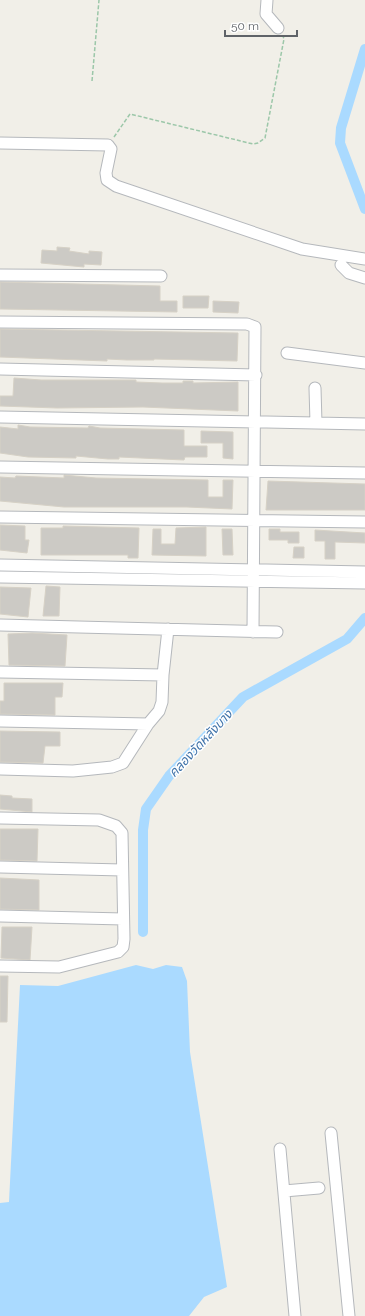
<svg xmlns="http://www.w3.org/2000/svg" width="365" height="1316" font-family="Raleway,'Noto Sans Thai',sans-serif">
	<rect width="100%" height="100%" fill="#f1efe8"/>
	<path fill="#aadaff" d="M136 965 153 969 166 965 182 967 187 981 190 1052 227 1287 204 1297 189 1316H0V1203L9 1202 20 985 58 986Z"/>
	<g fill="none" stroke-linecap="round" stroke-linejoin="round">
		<path stroke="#aadaff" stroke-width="10" d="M365 49 341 128 340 143 365 209
			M143 932V830L146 809 169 776 243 697 347 639 365 618"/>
	</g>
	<path fill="#cccac5" stroke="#d6d1c6" d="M57 247 70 248 69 251 89 254V251L102 252 101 265 84 264V267L41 263 42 250 57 251Z
		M0 282 160 286V301H177V312L0 309Z
		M183 296H209L208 308H183Z
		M213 301 239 302 238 313 213 312Z
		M0 329 238 333 237 361 154 359V360H127L107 359V361L0 357Z
		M14 378 41 380H136V382L162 383H183V381H193V383L238 382V411L143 407 57 408 0 406V396H13Z
		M18 425 30 427 88 428 89 426 100 428 184 430V446H207V457H185L184 460 119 457V459H108L76 456V458L28 457 0 453V427L18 429Z
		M201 431 233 432V459L223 458V443H201Z
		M64 475 96 478 208 480V497H223V480H233L232 509 187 507H64L0 501V477L15 478 16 476 64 478Z
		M268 481 365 484V510H266Z
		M0 525 25 526V540H29L27 553 0 550Z
		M63 526 139 528 138 558H128V555H41V528H63Z
		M206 527V556L152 555 153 529H161V544H175L176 528Z
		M222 529H232L233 555H223Z
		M269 529H280V532H299V543H288V540H269Z
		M315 530 365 533V543L335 542V559H325V541H315Z
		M294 547H304V558H293Z
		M46 586 60 587 59 616H43Z
		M0 587 31 588 28 617 0 614Z
		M32 633 67 635 65 666 9 665 8 634Z
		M4 683H63L62 697H55V715L0 714V701H4Z
		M0 731 60 732V746H45L43 763 0 762Z
		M0 795 12 796V798L32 799V812L0 809Z
		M0 829H38L37 861 0 860Z
		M0 878 39 880V910L0 909Z
		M2 927H32L30 960 1 958Z
		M0 976H8L7 1022H0Z"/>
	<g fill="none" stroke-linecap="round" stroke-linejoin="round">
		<g stroke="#b5b8bc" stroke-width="13">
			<path id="minor" d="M267 0 266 14 278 28
				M0 143 108 145 111 149 106 173 107 180 116 186 302 249 365 259
				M341 265 349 273 365 278
				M0 275 161 276
				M0 322 247 324 255 327 253 632
				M287 353 365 363
				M0 369 256 375
				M315 388 316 423
				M0 417 365 424
				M0 467 365 473
				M0 517 365 522
				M0 565 365 572
				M0 577 365 583
				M0 625 277 632
				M0 672 163 675
				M0 721 148 724
				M0 769 73 771 112 767 123 763 148 724 159 711 162 702 163 675 168 629
				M0 818 99 820 116 826 122 833 124 939 123 947 118 952 59 967 0 966
				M0 867 122 870
				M0 916 123 919
				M331 1133 349 1316
				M280 1149 295 1316
				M284 1191 319 1188"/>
		</g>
		<path stroke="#9cc7a9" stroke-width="1.5" stroke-dasharray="4 2" stroke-linecap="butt" d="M92 81 99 0
			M114 137 130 114 253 144 258 143 265 138 284 39 283 36"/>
		<use href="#minor" stroke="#fff" stroke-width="11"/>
	</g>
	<g text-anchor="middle" stroke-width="3" stroke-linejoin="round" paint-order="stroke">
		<g font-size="13" font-style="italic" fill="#4174aa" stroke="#fff">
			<text transform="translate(200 743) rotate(-47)" y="5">คลองวัดหลังบาง</text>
		</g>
	</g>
	<path d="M225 30v6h72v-6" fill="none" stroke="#5f6368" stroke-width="2"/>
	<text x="231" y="30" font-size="12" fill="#5f6368" stroke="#ffffff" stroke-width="3" paint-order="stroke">50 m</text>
</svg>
